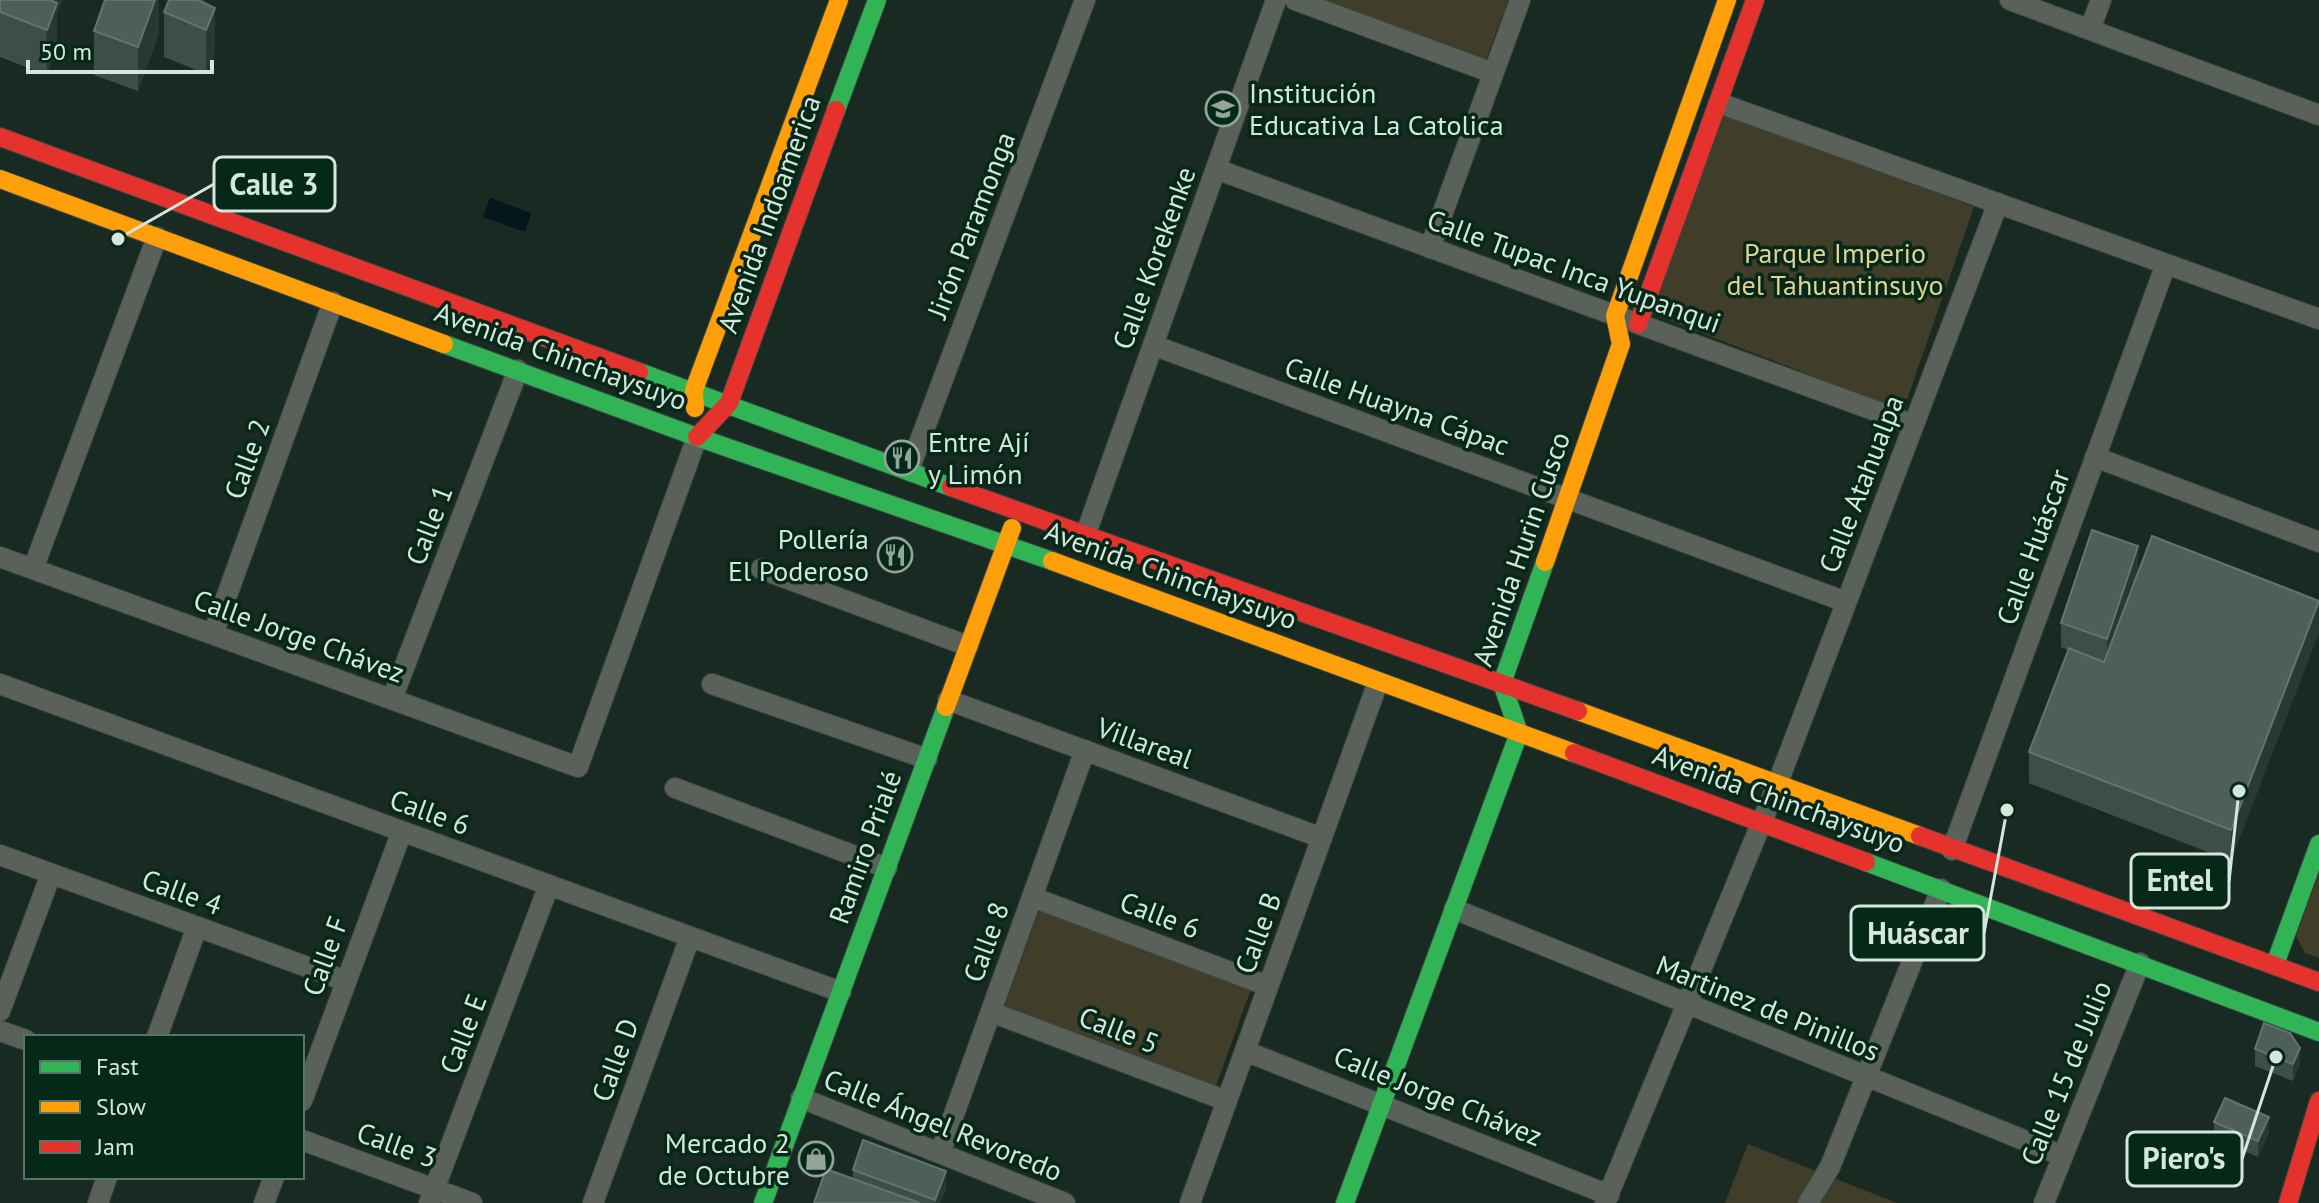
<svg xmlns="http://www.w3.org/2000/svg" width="2319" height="1203" font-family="'PT Sans',sans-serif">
	<rect width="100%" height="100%" fill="#192a22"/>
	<path fill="#403d28" d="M1310 0H1508L1484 65Z
		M1722 113 1974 207 1903 411 1650 313Z
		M2319 874V958L2305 953 2296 936Z
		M1039 911 1251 989 1216 1086 1004 1008Z
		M1748 1144 1897 1203H1725Z"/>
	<path fill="#02161b" d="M490 198 531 213 525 232 483 217Z"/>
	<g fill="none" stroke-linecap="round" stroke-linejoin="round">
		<g stroke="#394740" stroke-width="22">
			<path id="street" d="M1295 0 1493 73
				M2010 0 2319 115
				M2090 29 2101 0
				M1719 103 2319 319
				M1216 169 1914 425
				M1430 248 1520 0
				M1153 345 1846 602
				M2095 457 2319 542
				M909 470 1085 0
				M1085 536 1276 0
				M0 557 578 767 697 437
				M33 569 157 237
				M761 569 968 646
				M213 634 333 302
				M0 684 841 992
				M712 684 927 759
				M392 699 518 370
				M948 700 1322 838
				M675 788 887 868
				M1952 850 2166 264
				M0 855 346 981
				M1032 897 1268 986
				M1454 909 2063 1156
				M0 1011 51 874
				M991 1012 1227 1101
				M0 1031 26 1040
				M157 1037 197 927
				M1245 1051 1609 1195
				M801 1098 1065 1203
				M302 1101 402 831
				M302 1140 472 1203
				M940 1153 1085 750
				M98 1203 107 1177
				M264 1203 274 1177
				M429 1203 549 885
				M593 1203 690 937
				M1190 1203 1378 682
				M1605 1203 1777 785 1998 203
				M1808 1203 1830 1167 1941 889
				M2044 1203 2140 963"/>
		</g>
		<g stroke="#394740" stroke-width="20">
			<path id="fast" d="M836 110 877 0
				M444 344 697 437 1052 561
				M639 372 951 487
				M1866 862 2319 1032
				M2275 964 2319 844
				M763 1203 946 707
				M1345 1203 1519 733 1502 683 1545 562"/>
		</g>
		<g stroke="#394740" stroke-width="20">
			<path id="slow" d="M0 179 444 344
				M695 408 694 390 839 0
				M1052 561 1574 753
				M1545 562 1621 344 1615 316 1727 0
				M946 707 1012 528
				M1578 711 1920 836"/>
		</g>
		<g stroke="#394740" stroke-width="20">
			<path id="jam" d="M0 137 639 372
				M1638 324 1755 0
				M697 437 729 403 836 110
				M951 487 1578 711
				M1574 753 1866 862
				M1920 836 2319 982
				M2288 1203 2319 1101"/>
		</g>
		<use href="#street" stroke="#5a605a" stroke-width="20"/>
		<use href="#fast" stroke="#30b455" stroke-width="18"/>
		<use href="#slow" stroke="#ff9f0a" stroke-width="18"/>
		<use href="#jam" stroke="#e5322d" stroke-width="18"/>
	</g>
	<path fill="#3d4e49" d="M0 0H62L57 13V47L47 75 0 57Z
		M159 0V33L138 91 94 75V31Z
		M204 0 215 52 206 74 164 57V12Z
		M2138 570 2132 588 2319 601 2231 861 2029 783V752L2068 650 2061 647V623Z
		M2255 1049 2300 1064 2293 1081 2255 1066Z
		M2214 1122 2269 1133 2258 1157 2214 1138Z
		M853 1170 946 1188 940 1203H814L853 1178Z"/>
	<path fill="#283933" d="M46 0H62L57 13V47L47 75Z
		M155 0H159V33L138 91V47Z
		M215 8V52L206 74V30Z
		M2138 546V570L2107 663V639Z
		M2319 601V633L2231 861V830Z
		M2300 1048V1064L2293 1081V1064Z
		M2269 1117V1133L2258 1157V1141Z
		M946 1171V1188L940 1203H935Z"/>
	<path fill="#4e5f59" stroke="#63746d" stroke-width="2" d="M0 0H50L57 3 47 30 0 12Z
		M105 0H155L138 47 94 31Z
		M169 0H198L215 8 206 30 164 12Z
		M2092 530 2138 546 2107 639 2061 623Z
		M2152 536 2319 601 2231 830 2029 752 2069 648 2104 662Z
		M2264 1023 2290 1033 2300 1048 2293 1064 2255 1049Z
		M2225 1098 2269 1117 2258 1141 2214 1122Z
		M863 1140 946 1171 935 1200 853 1170Z
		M826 1169 920 1203H814Z"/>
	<defs>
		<g id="school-ring" transform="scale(1.8)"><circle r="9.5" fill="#062818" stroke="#93a59b" stroke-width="1.5"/><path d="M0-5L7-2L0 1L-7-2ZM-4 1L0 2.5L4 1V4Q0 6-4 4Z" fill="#93a59b"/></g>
		<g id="restaurant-ring" transform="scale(1.8)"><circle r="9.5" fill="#062818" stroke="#93a59b" stroke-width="1.5"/><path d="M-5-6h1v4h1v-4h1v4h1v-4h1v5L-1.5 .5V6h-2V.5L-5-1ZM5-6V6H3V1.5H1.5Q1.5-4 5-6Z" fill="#93a59b"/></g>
		<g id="shop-ring" transform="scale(1.8)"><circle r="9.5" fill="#062818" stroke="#93a59b" stroke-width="1.5"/><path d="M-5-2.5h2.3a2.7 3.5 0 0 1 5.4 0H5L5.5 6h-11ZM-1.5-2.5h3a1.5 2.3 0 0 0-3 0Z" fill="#93a59b"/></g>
	</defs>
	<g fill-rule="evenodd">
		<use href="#school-ring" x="1223" y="109"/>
		<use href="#restaurant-ring" x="902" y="458"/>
		<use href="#restaurant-ring" x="895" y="555"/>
		<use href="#shop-ring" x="816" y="1159"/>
	</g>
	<g text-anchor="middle" stroke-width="7" stroke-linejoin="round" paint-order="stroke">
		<g font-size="28" fill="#d4e7dc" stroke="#062818" text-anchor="start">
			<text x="1249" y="103">Institución<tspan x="1249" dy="32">Educativa La Catolica</tspan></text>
			<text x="928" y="452">Entre Ají<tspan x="928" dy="32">y Limón</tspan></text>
			<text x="869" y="549" text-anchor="end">Pollería<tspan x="869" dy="32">El Poderoso</tspan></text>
			<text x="790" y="1153" text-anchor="end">Mercado 2<tspan x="790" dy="32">de Octubre</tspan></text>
		</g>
		<g font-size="28" fill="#d4e7dc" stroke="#062818">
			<text transform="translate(769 214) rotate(-70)" y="10">Avenida Indoamerica</text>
			<text transform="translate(971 225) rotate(-69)" y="10">Jirón Paramonga</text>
			<text transform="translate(1154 258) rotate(-70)" y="10">Calle Korekenke</text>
			<text transform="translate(1574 271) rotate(20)" y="10">Calle Tupac Inca Yupanqui</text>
			<text transform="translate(561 356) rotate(20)" y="10">Avenida Chinchaysuyo</text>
			<text transform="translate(1397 406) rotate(20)" y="10">Calle Huayna Cápac</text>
			<text transform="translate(247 459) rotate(-70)" y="10">Calle 2</text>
			<text transform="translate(1861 484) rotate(-69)" y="10">Calle Atahualpa</text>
			<text transform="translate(429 525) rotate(-69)" y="10">Calle 1</text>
			<text transform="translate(2033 547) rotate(-70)" y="10">Calle Huáscar</text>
			<text transform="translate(1521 549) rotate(-71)" y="10">Avenida Hurin Cusco</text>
			<text transform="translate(1171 575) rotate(20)" y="10">Avenida Chinchaysuyo</text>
			<text transform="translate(299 636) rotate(20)" y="10">Calle Jorge Chávez</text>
			<text transform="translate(1145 743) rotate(20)" y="10">Villareal</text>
			<text transform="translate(1779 799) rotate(20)" y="10">Avenida Chinchaysuyo</text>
			<text transform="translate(430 812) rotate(20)" y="10">Calle 6</text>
			<text transform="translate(865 847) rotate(-70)" y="10">Ramiro Prialé</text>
			<text transform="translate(182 892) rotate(20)" y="10">Calle 4</text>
			<text transform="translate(1160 915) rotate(21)" y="10">Calle 6</text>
			<text transform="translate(1258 933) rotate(-70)" y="10">Calle B</text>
			<text transform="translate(986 942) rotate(-70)" y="10">Calle 8</text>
			<text transform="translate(325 956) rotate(-70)" y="10">Calle F</text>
			<text transform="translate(1768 1008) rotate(22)" y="10">Martinez de Pinillos</text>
			<text transform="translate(1119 1030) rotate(21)" y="10">Calle 5</text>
			<text transform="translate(463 1034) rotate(-69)" y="10">Calle E</text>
			<text transform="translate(615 1060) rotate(-70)" y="10">Calle D</text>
			<text transform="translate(2066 1073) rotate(-68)" y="10">Calle 15 de Julio</text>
			<text transform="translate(1438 1096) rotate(22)" y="10">Calle Jorge Chávez</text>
			<text transform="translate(943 1125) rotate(22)" y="10">Calle Ángel Revoredo</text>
			<text transform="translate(397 1145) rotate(20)" y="10">Calle 3</text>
		</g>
		<g font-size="28" fill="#e0d292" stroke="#062818">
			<text x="1835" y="263">Parque Imperio<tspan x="1835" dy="32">del Tahuantinsuyo</tspan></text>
		</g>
	</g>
	<path fill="none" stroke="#d4e7dc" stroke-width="3" d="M118 239L214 184M2239 791L2229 881M2007 810L1984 933M2276 1057L2242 1159"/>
	<g fill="#d4e7dc" stroke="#062818" stroke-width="3">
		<circle cx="118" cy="239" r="8"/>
		<circle cx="2239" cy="791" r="8"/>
		<circle cx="2007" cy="810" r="8"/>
		<circle cx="2276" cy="1057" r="8"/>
	</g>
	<g fill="#062818" stroke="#d4e7dc" stroke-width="3">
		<rect x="214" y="157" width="121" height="54" rx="8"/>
		<rect x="2131" y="854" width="98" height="54" rx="8"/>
		<rect x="1851" y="906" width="133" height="54" rx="8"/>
		<rect x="2127" y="1132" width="115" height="54" rx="8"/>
	</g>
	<g font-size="30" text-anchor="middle" font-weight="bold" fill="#d4e7dc">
		<text x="274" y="195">Calle 3</text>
		<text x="2180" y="891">Entel</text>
		<text x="1918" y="944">Huáscar</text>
		<text x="2184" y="1169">Piero's</text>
	</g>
	<rect x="24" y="1035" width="280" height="144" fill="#062818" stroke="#587466" stroke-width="2"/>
	<rect x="40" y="1061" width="40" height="12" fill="#30b455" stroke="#587466" stroke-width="2"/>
	<text x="96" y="1075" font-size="24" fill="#d4e7dc">Fast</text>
	<rect x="40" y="1101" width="40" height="12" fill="#ff9f0a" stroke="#587466" stroke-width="2"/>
	<text x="96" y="1115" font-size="24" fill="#d4e7dc">Slow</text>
	<rect x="40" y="1141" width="40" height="12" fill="#e5322d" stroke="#587466" stroke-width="2"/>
	<text x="96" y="1155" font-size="24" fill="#d4e7dc">Jam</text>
	<path d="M28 60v12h184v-12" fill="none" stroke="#d4e7dc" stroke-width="4"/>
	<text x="40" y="60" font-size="24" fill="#d4e7dc" stroke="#062818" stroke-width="6" paint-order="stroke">50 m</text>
</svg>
